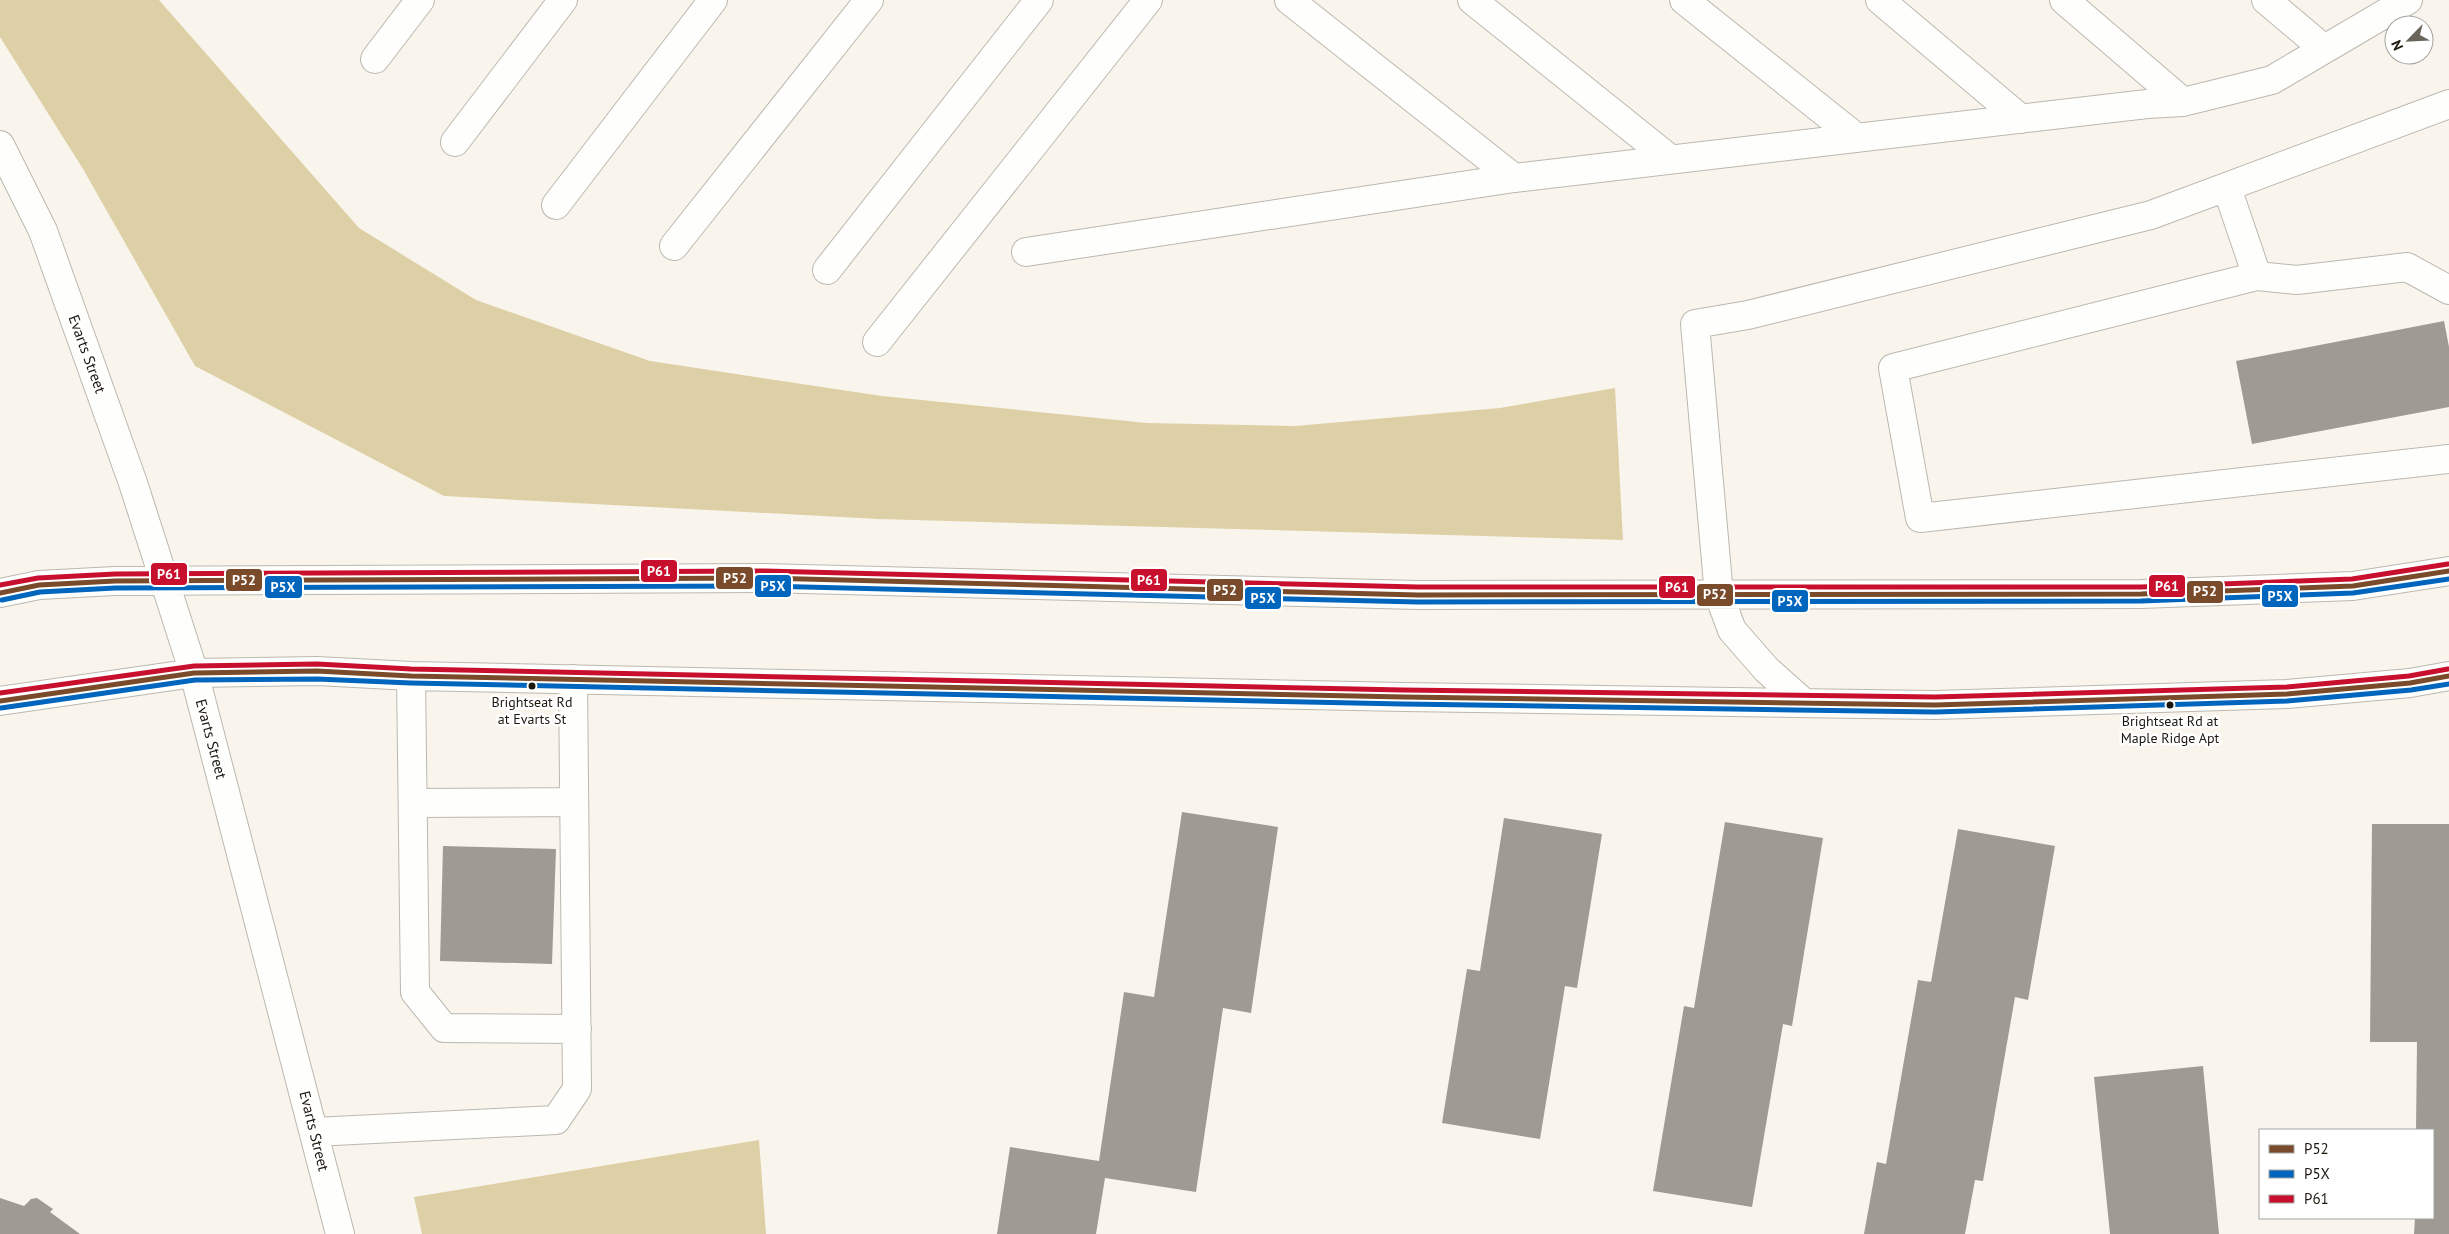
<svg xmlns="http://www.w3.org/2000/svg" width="2449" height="1234" font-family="'PT Sans',sans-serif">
	<rect width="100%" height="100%" fill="#f9f5ec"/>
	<path fill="#ded0a6" d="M0 0H159L359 228 476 300 650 361 882 396 1147 423 1295 426 1500 408 1615 388 1623 540 878 519 444 496 195 366 83 169 0 37Z
		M759 1140 766 1234H422L414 1197Z"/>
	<path fill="#9f9b93" d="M2444 321 2449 347V407L2252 444 2236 361Z
		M1182 812 1278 827 1251 1013 1223 1008 1196 1192 1105 1178 1096 1234H997L1010 1147 1099 1161 1124 992 1154 997Z
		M1504 818 1602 834 1577 988 1565 986 1540 1139 1442 1123 1467 969 1480 971Z
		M1725 822 1823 838 1792 1026 1783 1024 1752 1207 1653 1191 1684 1006 1694 1008Z
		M2372 824H2449V1234H2414L2415 1218H2433V1130H2416L2417 1042H2370Z
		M1958 829 2055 846 2028 1000 2015 997 1983 1181 1975 1180 1965 1234H1864L1877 1162 1886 1164 1918 980 1931 982Z
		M443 846 556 849 552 964 440 961Z
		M2203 1066 2219 1234H2110L2094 1077Z
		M0 1198 24 1206 31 1199 37 1198 53 1209 50 1212 80 1234H0Z"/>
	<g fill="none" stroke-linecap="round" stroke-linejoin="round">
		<g stroke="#bcb8af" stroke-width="30">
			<path id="minor" d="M1289 0 1514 178 2147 104 2183 102 2272 80 2408 0
				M1472 0 1670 159
				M1684 0 1857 138
				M1880 0 2021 119
				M2064 0 2183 102
				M2266 0 2324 49
				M375 59 420 0
				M455 142 563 0
				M0 145 43 231 133 483 194 673 340 1234
				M2227 188 2257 276
				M556 205 713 0
				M674 246 869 0
				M1026 252 1514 178
				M827 270 1039 0
				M2449 290 2407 267 2297 280 2257 276 1893 368 1920 518 2449 459
				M877 342 1148 0
				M0 593 39 585 115 581 764 578 1418 595 2141 594 2353 586 2449 571
				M411 676 415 992 444 1028 577 1029
				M0 701 194 673 317 671 411 676 1403 697 1935 705 2287 694 2410 683 2449 676
				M1804 703 1766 669 1732 630 1719 595 1695 324 1748 315 2151 215 2449 104
				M413 803 574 802
				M314 1132 556 1120 577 1089 573 679"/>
		</g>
		<use href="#minor" stroke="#fefefc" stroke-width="28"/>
		<g stroke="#fff" stroke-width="9">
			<path id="bus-1" d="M0 593 39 585 115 581 764 578 1418 595 2141 594 2353 586 2449 571
				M0 701 194 673 317 671 411 676 1403 697 1935 705 2287 694 2410 683 2449 676"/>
		</g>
		<g stroke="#fff" stroke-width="9">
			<path id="bus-2" d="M2 600 40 592 115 588 764 586 1418 602 2141 601 2353 593 2449 579
				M1 708 195 680 317 679 411 683 1403 704 1935 712 2287 701 2411 690 2449 684"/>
		</g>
		<g stroke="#fff" stroke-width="9">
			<path id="bus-3" d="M0 585 38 578 115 574 764 571 1418 587H2141L2352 579 2448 564
				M0 693 194 666 317 664 411 669 1403 690 1935 697 2287 687 2409 676 2448 669"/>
		</g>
		<use href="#bus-1" stroke="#7a4b2a" stroke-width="5"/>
		<use href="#bus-2" stroke="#0065bd" stroke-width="5"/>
		<use href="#bus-3" stroke="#c8102e" stroke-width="5"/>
	</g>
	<g fill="#1b180e" stroke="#fff" stroke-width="2">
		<circle cx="532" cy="686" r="4.5"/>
		<circle cx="2170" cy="705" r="4.5"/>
	</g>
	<g text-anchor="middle" stroke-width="5" stroke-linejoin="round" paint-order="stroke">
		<g font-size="14" fill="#1b180e" stroke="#fff">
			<text x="532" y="707">Brightseat Rd<tspan x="532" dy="17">at Evarts St</tspan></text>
			<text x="2170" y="726">Brightseat Rd at<tspan x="2170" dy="17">Maple Ridge Apt</tspan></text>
		</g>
		<g font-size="15" fill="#1b180e" stroke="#fff">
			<text transform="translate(87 354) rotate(70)" y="5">Evarts Street</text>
			<text transform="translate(211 739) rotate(75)" y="5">Evarts Street</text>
			<text transform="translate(314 1131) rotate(76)" y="5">Evarts Street</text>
		</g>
	</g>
	<g stroke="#fff" stroke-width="2">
		<rect x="640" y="559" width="38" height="24" rx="5" fill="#c8102e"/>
		<rect x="150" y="562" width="38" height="24" rx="5" fill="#c8102e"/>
		<rect x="715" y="566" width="39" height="24" rx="5" fill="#7a4b2a"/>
		<rect x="225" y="568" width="38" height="24" rx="5" fill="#7a4b2a"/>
		<rect x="1130" y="568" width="38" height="24" rx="5" fill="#c8102e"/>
		<rect x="2148" y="574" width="38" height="24" rx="5" fill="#c8102e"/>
		<rect x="754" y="574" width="38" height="24" rx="5" fill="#0065bd"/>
		<rect x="1658" y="575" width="38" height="24" rx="5" fill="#c8102e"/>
		<rect x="264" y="575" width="39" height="24" rx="5" fill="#0065bd"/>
		<rect x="1206" y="578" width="38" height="24" rx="5" fill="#7a4b2a"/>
		<rect x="2186" y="580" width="38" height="24" rx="5" fill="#7a4b2a"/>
		<rect x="1696" y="583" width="38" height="24" rx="5" fill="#7a4b2a"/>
		<rect x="2261" y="584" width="38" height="24" rx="5" fill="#0065bd"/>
		<rect x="1244" y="586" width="38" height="24" rx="5" fill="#0065bd"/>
		<rect x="1771" y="589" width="38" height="24" rx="5" fill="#0065bd"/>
	</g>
	<g font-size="14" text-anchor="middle" font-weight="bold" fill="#fff">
		<text x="659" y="576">P61</text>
		<text x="169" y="579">P61</text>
		<text x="735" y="583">P52</text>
		<text x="244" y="585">P52</text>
		<text x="1149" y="585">P61</text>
		<text x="2167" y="591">P61</text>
		<text x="773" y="591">P5X</text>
		<text x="1677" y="592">P61</text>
		<text x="283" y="592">P5X</text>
		<text x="1225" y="595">P52</text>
		<text x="2205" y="596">P52</text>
		<text x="1715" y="599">P52</text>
		<text x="2280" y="601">P5X</text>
		<text x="1263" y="603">P5X</text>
		<text x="1790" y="606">P5X</text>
	</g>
	<rect x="2259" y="1129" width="175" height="90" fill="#ffffff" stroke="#a4a39f"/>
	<rect x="2269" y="1145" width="25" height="8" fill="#7a4b2a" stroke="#a4a39f"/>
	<text x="2304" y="1154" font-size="15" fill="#1b180e">P52</text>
	<rect x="2269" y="1170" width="25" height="8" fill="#0065bd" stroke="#a4a39f"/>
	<text x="2304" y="1179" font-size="15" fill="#1b180e">P5X</text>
	<rect x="2269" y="1195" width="25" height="8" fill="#c8102e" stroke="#a4a39f"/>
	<text x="2304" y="1204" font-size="15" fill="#1b180e">P61</text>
	<g transform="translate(2409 40) rotate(246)"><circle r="24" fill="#ffffff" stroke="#a4a39f"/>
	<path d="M0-4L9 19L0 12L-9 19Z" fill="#69655c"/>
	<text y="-8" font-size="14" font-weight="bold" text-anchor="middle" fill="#1b180e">N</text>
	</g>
</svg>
